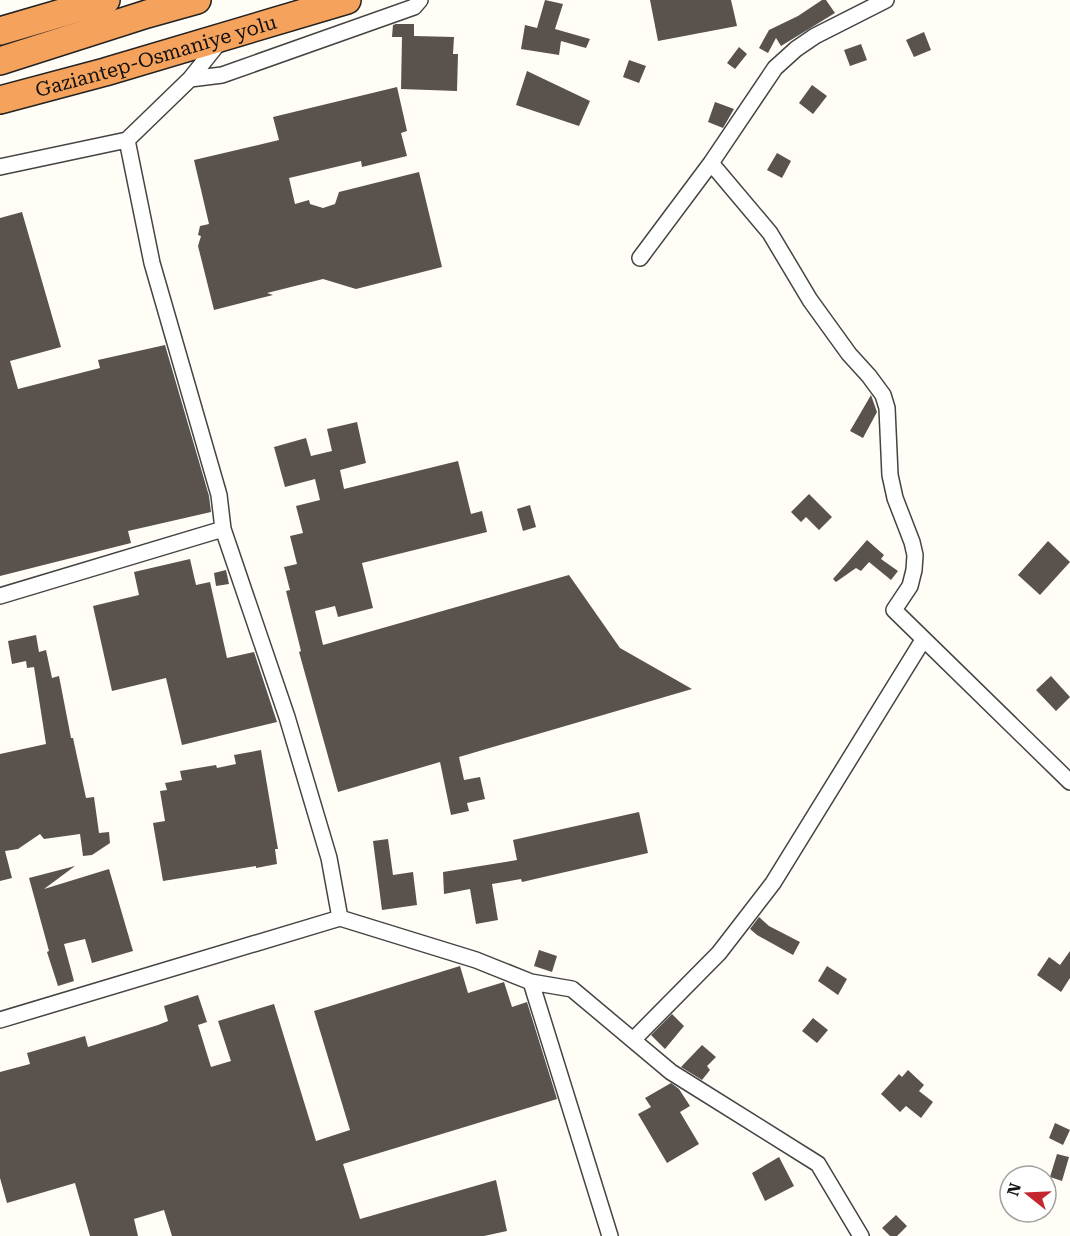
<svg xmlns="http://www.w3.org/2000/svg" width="1070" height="1236" font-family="'Roboto Serif',serif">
	<rect width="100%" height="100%" fill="#fffdf5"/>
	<path fill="#5a524d" d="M545 0 563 4 555 29 590 39 586 48 561 41 559 55 521 49 525 25 537 28Z
		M650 0H731L737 26 658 41Z
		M822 0H826L835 13 781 46 776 38 768 53 759 48 769 30 798 16Z
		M396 24H414V36L454 37 453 54H458L457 91 401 89 402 37H392L393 25Z
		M924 32 931 50 914 57 906 40Z
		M861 44 867 60 850 66 844 50Z
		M739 47 747 54 735 69 727 63Z
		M629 60 646 66 639 83 623 77Z
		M527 71 590 101 579 126 516 105Z
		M812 85 827 96 813 114 799 103Z
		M397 87 407 131 401 133 407 156 362 167 361 161 289 178 295 204 309 200 310 204 323 208 335 204 339 192 419 172 442 267 356 289 323 279 267 293 273 295 214 310 198 246 201 236 198 235 200 226 209 224 194 160 279 140 273 117Z
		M715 102 734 109 723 128 708 122Z
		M777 153 791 161 782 178 767 170Z
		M22 212 61 347 10 361 18 389 100 368 98 360 165 345 209 496 211 512 128 531 131 543 0 576V218Z
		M871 395 877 412 863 438 850 431Z
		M357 422 366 463 340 470 344 489 458 461 471 514 482 511 487 532 362 563 373 608 338 617 335 606 315 611 323 645 569 575 620 648 692 689 459 757 464 780 480 777 485 799 467 803 469 811 451 815 440 762 338 792 299 652 301 651 286 591 290 590 284 567 297 564 290 536 303 533 296 506 320 500 315 479 285 487 274 447 306 438 311 456 332 451 327 429Z
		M809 494 832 517 819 530 806 517 801 522 791 512Z
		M530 505 536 527 523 531 517 509Z
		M867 540 884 555 881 559 898 571 891 580 869 562 861 571 856 568 836 582 833 579Z
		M1048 541 1070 562 1040 595 1018 575Z
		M190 559 196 585 210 582 227 658 254 652 277 722 182 745 166 678 112 691 93 606 139 595 134 572Z
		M226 570 229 584 216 586 214 573Z
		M36 635 39 652 46 650 52 678 59 676 71 738H73L86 798 94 797 99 833 109 832 110 843 92 855 83 856 80 834 44 839 40 834 18 849 5 851 12 878 0 881V754L46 744 34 667 27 668 26 661 12 664 8 641Z
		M1051 676 1070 697 1056 711 1036 690Z
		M261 750 278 849H275L277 864 256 868V866L163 881 153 823 165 821 160 791 167 790 165 783 182 780 180 771 216 765 217 768 236 764 234 755Z
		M639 812 648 853 522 882 521 879 492 884 498 920 476 924 470 889 444 894 443 872 517 860 513 840Z
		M388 839 393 875 413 872 417 905 382 910 373 841Z
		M75 866 44 889 109 869 133 951 92 963 85 939 64 944 74 981 58 986 47 952 49 951 29 878Z
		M759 917 769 926 800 942 793 955 757 935 750 929Z
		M539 950 557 956 552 972 534 966Z
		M1070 951V978L1061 992 1037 975 1049 957 1060 965Z
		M460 966 468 993 504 982 512 1007 527 1002 557 1099 343 1164 360 1219 496 1180 507 1231 484 1236H172L164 1210 134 1219 138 1236H90L75 1183 7 1203 0 1178V1072L30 1064 27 1053 85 1036 88 1047 158 1025 168 1021 164 1006 198 995 207 1022 198 1025 211 1067 231 1061 218 1021 274 1004 316 1141 350 1130 314 1011Z
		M827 966 847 979 838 995 818 981Z
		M672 1014 684 1026 665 1049 651 1035Z
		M813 1018 828 1030 817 1043 802 1031Z
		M702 1045 716 1057 707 1066 710 1070 702 1080 681 1067Z
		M908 1070 924 1085 919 1091 933 1102 921 1118 906 1106 900 1112 881 1094 899 1074 902 1077Z
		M671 1083 679 1089 690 1106 680 1112 699 1144 667 1163 638 1114 651 1107 645 1098Z
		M1055 1123 1070 1130 1063 1145 1049 1138Z
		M1057 1154 1069 1157 1062 1181 1050 1177Z
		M779 1157 794 1186 765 1201 752 1173Z
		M896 1215 907 1226 897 1236H890L882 1228Z"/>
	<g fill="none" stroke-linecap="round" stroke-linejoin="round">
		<g stroke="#444" stroke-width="18">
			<path id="street" d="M190 79 222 75 414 7 420 0
				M127 140 190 79 221 40
				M711 163 770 233 810 300 849 354 869 376 883 395 887 408 890 475 895 498 912 542 915 555 914 570 910 586 894 610 1070 782
				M0 167 127 140 152 263 219 495 223 529 287 717 329 858 340 918 476 960 531 982 572 989 671 1072 818 1164 861 1236
				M640 258 711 163 775 68 796 49 815 36 886 0
				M0 596 223 529
				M531 982 610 1236
				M0 1020 340 918
				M633 1040 719 953 773 883 923 640"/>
		</g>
		<g stroke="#222" stroke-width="30">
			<g id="highway">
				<path d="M0 31 106 0"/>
				<path d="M0 61 147 14 197 0"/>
				<path id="s1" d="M0 100 105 72 347 0"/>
			</g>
		</g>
		<use href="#street" stroke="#fff" stroke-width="15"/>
		<use href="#highway" stroke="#f5a25d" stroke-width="27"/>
	</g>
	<g text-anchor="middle" stroke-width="6" stroke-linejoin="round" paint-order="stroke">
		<g font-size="20" fill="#111" stroke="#fff">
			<text dy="7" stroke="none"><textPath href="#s1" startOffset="162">Gaziantep-Osmaniye yolu</textPath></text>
		</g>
	</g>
	<g transform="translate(1028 1194) rotate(288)"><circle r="28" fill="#ffffff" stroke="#a0a0a0" stroke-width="1.5"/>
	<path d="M0-4.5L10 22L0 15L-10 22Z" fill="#c4262e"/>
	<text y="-9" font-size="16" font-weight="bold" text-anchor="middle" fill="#111111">N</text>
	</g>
</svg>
